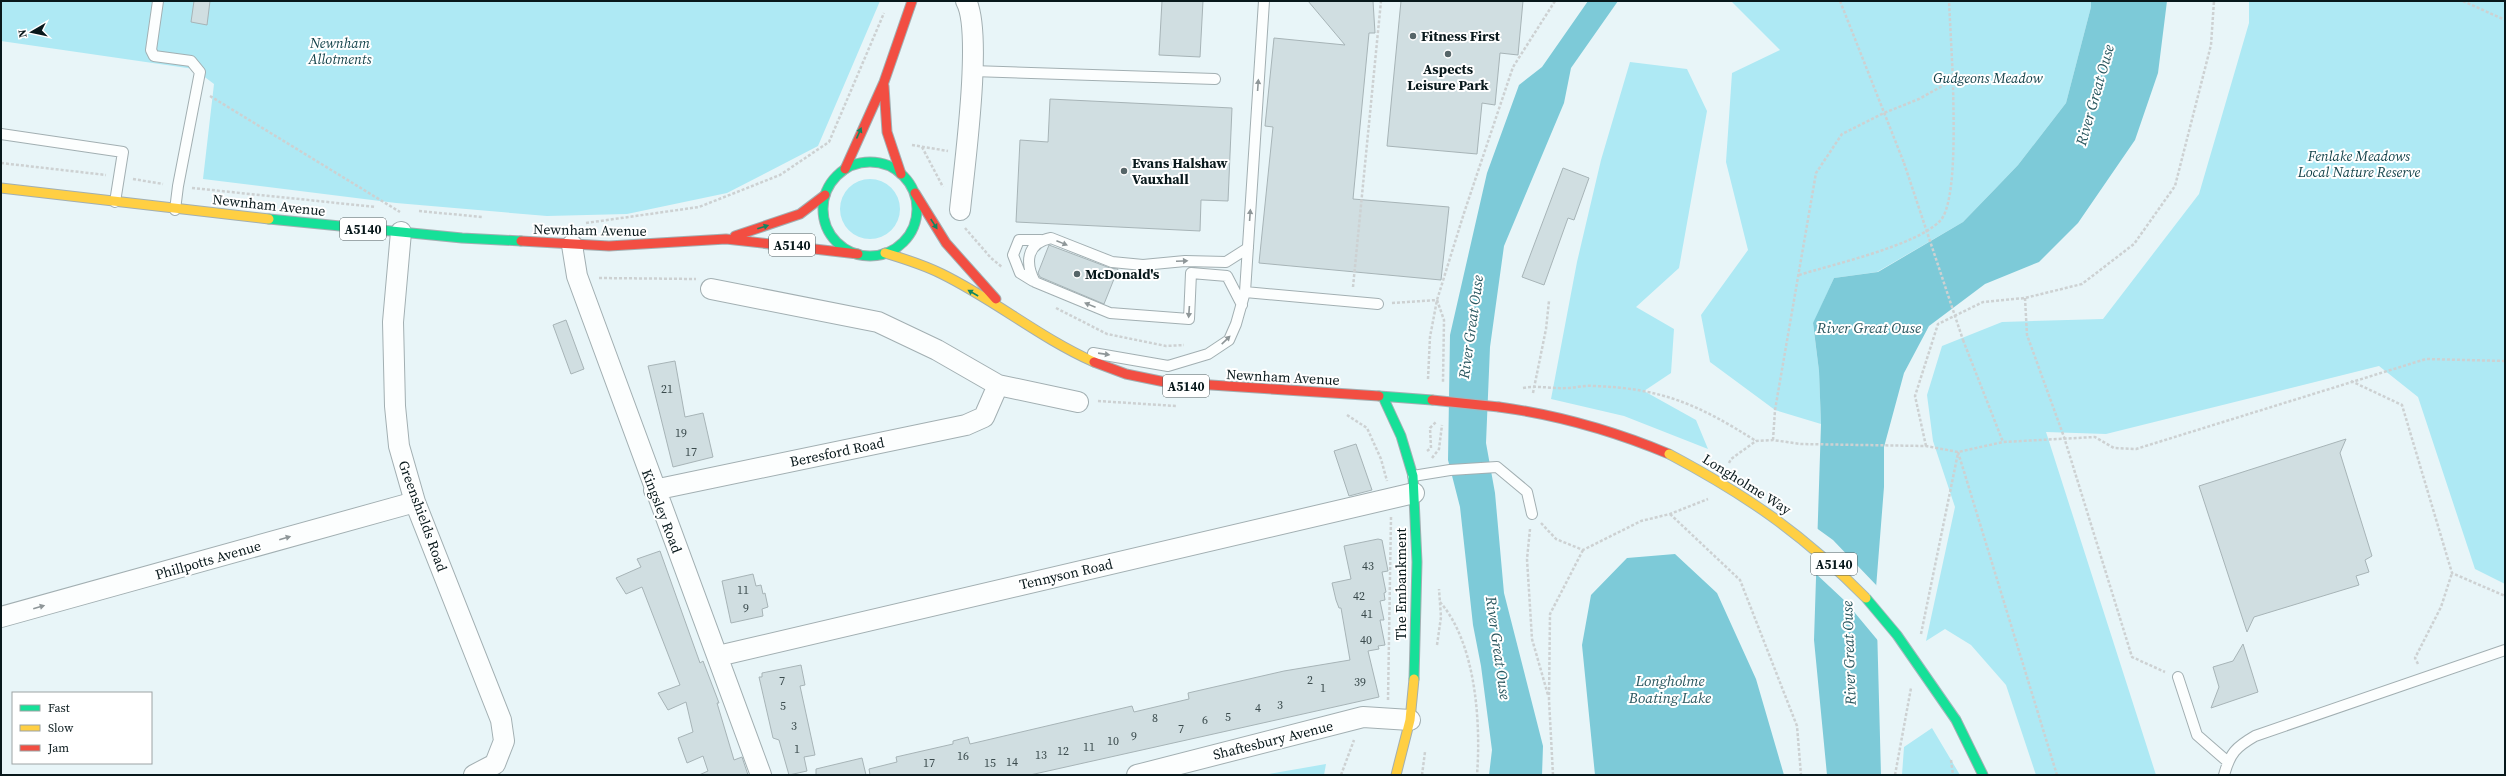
<svg xmlns="http://www.w3.org/2000/svg" width="2506" height="776" font-family="'Source Serif 4',serif">
	<rect width="100%" height="100%" fill="#e8f5f8"/>
	<path fill="#aee9f4" d="M1 1H880L818 146 727 193 627 214 547 216 396 203 203 179 214 84 194 69 1 41Z
		M1731 1H2091V7L2066 103 2018 165 1995 189 1963 222 1877 272 1834 278 1813 324 1819 371 1821 424 1775 410 1710 362 1701 315 1748 250 1726 162 1732 73 1780 50Z
		M2249 1H2505V584L2475 569 2418 397 2379 366 2106 434 2046 432 2156 775H2036L2006 685 1971 645 1945 629 1926 641 1955 507 1933 441 1927 395 1942 346 2002 322 2103 319 2199 194 2249 23Z
		M1630 62 1687 69 1707 111 1679 268 1636 307 1674 329 1671 373 1644 391 1696 420 1708 449 1624 416 1551 399 1577 262 1601 160Z
		M840 209a30 30 0 1 1 60 0a30 30 0 1 1-60 0Z
		M1932 728 1960 775H1902L1904 747Z
		M1326 764 1324 775H1263Z"/>
	<path fill="#7dcad8" d="M1588 1H1618L1571 68 1564 103 1504 246 1490 347 1486 443 1495 493 1504 593 1543 746 1542 775H1489L1492 750 1481 666 1473 625 1460 507 1448 460 1450 335 1487 173 1519 85 1542 67Z
		M2091 1H2167L2158 73 2135 140 2078 223 2039 262 1985 284 1929 326 1904 373 1884 447V487L1876 588 1881 775H1827L1814 640 1821 424 1819 371 1813 323 1834 278 1878 272 1963 222 1995 189 2018 165 2066 103 2091 7Z
		M1675 554 1717 593 1756 679 1784 775H1595L1582 645 1591 595 1627 558Z"/>
	<path fill="#e8f5f8" d="M1815 527 1833 540 1878 587 1880 643 1845 601 1814 572Z"/>
	<path fill="#d0dee1" stroke="#a7b4b7" d="M194 1H210L207 25 191 22Z
		M1162 1H1203L1200 57 1159 55Z
		M1308 1H1373L1375 33H1369L1353 199 1449 207 1441 280 1259 263 1273 127 1265 126 1274 38 1345 45Z
		M1401 1H1523L1518 55 1500 53 1495 105 1482 103 1477 154 1387 146Z
		M1050 99 1232 108 1228 201 1201 200 1200 231 1016 222 1020 140 1048 142Z
		M1563 168 1589 178 1574 220 1568 218 1544 285 1522 277Z
		M1049 245 1110 268 1118 269 1104 304 1040 277 1038 273Z
		M566 320 584 369 571 374 553 325Z
		M675 361 685 417 703 413 713 457 673 467 648 366Z
		M2346 439 2340 453 2372 556 2365 560 2369 572 2356 576 2359 585 2254 617 2247 632 2199 486Z
		M1356 444 1372 490 1349 496 1334 451Z
		M1378 539 1382 540 1388 571 1382 572 1386 592 1384 593 1385 600 1380 601 1384 620H1380L1385 645 1378 646 1379 649 1368 651 1379 697 1030 775H870L869 769 897 762 896 757 953 744V741L968 737 970 744 1132 706 1134 712 1189 699 1188 693 1284 671 1350 660 1341 608H1339L1336 600 1332 583 1351 579 1344 546Z
		M660 551 700 663 703 661 719 703H717L734 760 742 757 748 775H699L708 771 703 756 687 763 678 738 693 732 686 702 668 710 658 693 680 685 642 587 626 594 616 578 641 567 637 559Z
		M753 574 756 586 761 585 763 594 765 593 768 607 762 609 763 616 731 623 722 581Z
		M2243 644 2258 692 2211 708 2219 687 2213 667 2233 661Z
		M801 665 805 685 800 686 815 755 804 757 807 771 789 775 779 740 773 738 759 677H762V673Z
		M862 758 866 775H816V769Z"/>
	<g fill="none" stroke-linecap="round" stroke-linejoin="round">
		<g stroke="#a2afb2" stroke-width="12">
			<path id="lane" d="M158 1 151 50 154 56 191 61 200 72 178 186 175 210
				M972 71 1215 79
				M1 134 123 152 115 202
				M1033 281 1020 273 1013 255 1019 240H1041
				M1245 292 1378 304
				M1242 305 1227 276 1191 273 1189 319 1110 313 1035 282C1025 263 1026 243 1051 238L1112 262 1143 265 1185 261 1226 262 1248 248
				M1093 353 1168 366 1208 354 1229 340 1236 324 1245 292 1264 1
				M1413 476 1450 470 1497 467 1527 492 1532 514
				M2178 677 2197 735 2228 762
				M2224 775C2230 753 2236 747 2255 736L2505 650"/>
		</g>
		<g stroke="#a2afb2" stroke-width="22">
			<path id="street" d="M960 210C964 169 983 32 966 1
				M401 232 393 322 395 406 399 446 415 502 501 720 504 741 495 764 474 775
				M572 245 577 276 761 775
				M998 385 1078 402
				M654 490 966 425 984 417 998 385 937 350 878 322 711 289
				M1 617 415 502
				M718 656 1414 493
				M1137 775 1363 717 1410 720"/>
		</g>
		<g stroke="#a2afb2" stroke-width="11">
			<path id="fast" d="M823 209a47 47 0 1 1 94 0a47 47 0 1 1-94 0Z
				M269 219 462 238 521 241
				M1379 396 1432 400
				M1383 397 1401 436 1413 476 1417 562 1414 679
				M1956 720 1983 775"/>
		</g>
		<g stroke="#a2afb2" stroke-width="11">
			<path id="slow" d="M1 188 269 219
				M885 253C905 259 924 265 942 274 995 300 1040 338 1094 362
				M1396 775 1410 720 1414 679"/>
		</g>
		<g stroke="#a2afb2" stroke-width="11">
			<path id="jam" d="M884 86 887 132 901 174
				M845 169 884 82 912 1
				M915 193 946 243 996 299
				M735 236 800 214 825 195
				M521 241 609 246 726 239 858 254
				M1094 362 1126 374 1165 382 1379 396
				M1499 407C1558 415 1614 431 1669 454"/>
		</g>
		<path stroke="#cdd1d2" stroke-width="2.5" stroke-dasharray="3 2" stroke-linecap="butt" d="M1840 1 1904 163
			M2463 1 2505 20
			M210 96 400 212
			M912 145 948 151
			M922 147 943 187
			M1 163 106 175
			M133 179 163 184
			M192 188 376 207
			M419 211 482 217
			M586 223 699 207 780 175 829 142 884 13
			M965 228 991 258 1002 267
			M1799 275C1834 264 1915 246 1940 221 1958 202 1953 108 1953 80
			M599 278 696 279
			M1353 287 1381 1
			M2025 298 2027 335 2064 437 2132 657 2165 672
			M1437 300 1444 320 1443 382
			M1392 303 1437 300
			M1056 308 1107 334 1166 346 1184 345
			M1963 340 2003 442
			M1428 379 1430 337 1437 300 1464 213 1513 67 1555 1
			M2351 381 2402 405 2452 573 2505 596
			M1523 388C1538 385 1551 389 1566 388 1575 388 1584 385 1593 386 1662 388 1699 405 1756 441
			M1533 393 1546 329 1549 301
			M1098 401 1176 406
			M1347 415 1367 428 1381 459 1387 481
			M1773 440 1775 410 1816 173 1842 134 1884 113 1919 99 1953 80 1949 1
			M1926 446 1915 396 1938 324 1983 302 2025 298 2082 284 2134 244 2175 186 2211 45 2214 1
			M1427 451 1431 448 1430 428 1436 422
			M1958 452 2057 775
			M1432 458 1439 449 1442 425
			M1729 463 1731 459 1756 441 1773 440 1800 444 1926 446 1958 452 2003 442 2095 437 2114 448 2136 449 2426 359 2505 361
			M1670 514 1740 580 1797 726 1801 775
			M1541 523 1556 539 1583 550 1641 521 1670 514 1708 499
			M1530 529 1527 559 1532 639 1548 695
			M1440 602C1476 643 1481 723 1477 775
			M1921 634 1958 453
			M1437 645 1441 617 1439 589
			M2418 664 2415 658 2441 607 2452 573
			M1388 700 1391 517
			M1951 760 1953 775
			M1341 775 1354 740
			M1422 775 1425 752
			M1553 775 1549 700 1550 614 1583 550
			M1895 775 1911 688"/>
		<use href="#lane" stroke="#fcfefe" stroke-width="10"/>
		<use href="#street" stroke="#fcfefe" stroke-width="20"/>
		<use href="#fast" stroke="#16e098" stroke-width="9"/>
		<use href="#slow" stroke="#ffcf43" stroke-width="9"/>
		<use href="#jam" stroke="#f24e42" stroke-width="9"/>
		<g stroke="#a3b7bc" stroke-width="11" stroke-linecap="butt">
			<path id="fast-bridge" d="M1866 598 1897 635 1956 720"/>
		</g>
		<g stroke="#a3b7bc" stroke-width="11" stroke-linecap="butt">
			<path id="slow-bridge" d="M1669 454C1748 496 1803 534 1866 598"/>
		</g>
		<g stroke="#a3b7bc" stroke-width="11" stroke-linecap="butt">
			<path id="jam-bridge" d="M1432 400 1499 407"/>
		</g>
		<path stroke="#cdd1d2" stroke-width="2.5" stroke-dasharray="3 2" stroke-linecap="butt" d="M1904 163 1963 340"/>
		<use href="#fast-bridge" stroke="#16e098" stroke-width="9"/>
		<use href="#slow-bridge" stroke="#ffcf43" stroke-width="9"/>
		<use href="#jam-bridge" stroke="#f24e42" stroke-width="9"/>
	</g>
	<defs><path id="oneway-solid" d="M-6-.8H1V-3.2L6.5 0L1 3.2V.8H-6Z"/></defs>
	<g fill="#8e9698">
		<use href="#oneway-solid" transform="translate(1258 85) rotate(-86)"/>
		<use href="#oneway-solid" transform="translate(1250 215) rotate(-86)"/>
		<use href="#oneway-solid" transform="translate(1062 243) rotate(22)"/>
		<use href="#oneway-solid" transform="translate(1182 261) rotate(-3)"/>
		<use href="#oneway-solid" transform="translate(1090 305) rotate(-158)"/>
		<use href="#oneway-solid" transform="translate(1189 312) rotate(94)"/>
		<use href="#oneway-solid" transform="translate(1226 340) rotate(-44)"/>
		<use href="#oneway-solid" transform="translate(1104 354) rotate(8)"/>
		<use href="#oneway-solid" transform="translate(285 538) rotate(-16)"/>
		<use href="#oneway-solid" transform="translate(39 607) rotate(-16)"/>
	</g>
	<g fill="#108660">
		<use href="#oneway-solid" transform="translate(859 133) rotate(-66)"/>
		<use href="#oneway-solid" transform="translate(934 224) rotate(57)"/>
		<use href="#oneway-solid" transform="translate(763 227) rotate(-18)"/>
		<use href="#oneway-solid" transform="translate(973 293) rotate(-150)"/>
	</g>
	<g fill="#566568" stroke="#fff" stroke-width="1.5">
		<circle cx="1413" cy="36" r="4"/>
		<circle cx="1448" cy="54" r="4"/>
		<circle cx="1124" cy="171" r="4"/>
		<circle cx="1077" cy="274" r="4"/>
	</g>
	<g text-anchor="middle" stroke-width="4" stroke-linejoin="round" paint-order="stroke">
		<g font-size="12" fill="#3a4a4c">
			<text x="667" y="393">21</text>
			<text x="681" y="437">19</text>
			<text x="691" y="456">17</text>
			<text x="1368" y="570">43</text>
			<text x="743" y="594">11</text>
			<text x="1359" y="600">42</text>
			<text x="746" y="612">9</text>
			<text x="1367" y="618">41</text>
			<text x="1366" y="644">40</text>
			<text x="1310" y="684">2</text>
			<text x="782" y="685">7</text>
			<text x="1360" y="686">39</text>
			<text x="1323" y="692">1</text>
			<text x="1280" y="709">3</text>
			<text x="783" y="710">5</text>
			<text x="1258" y="712">4</text>
			<text x="1228" y="721">5</text>
			<text x="1155" y="722">8</text>
			<text x="1205" y="724">6</text>
			<text x="794" y="730">3</text>
			<text x="1181" y="733">7</text>
			<text x="1134" y="740">9</text>
			<text x="1113" y="745">10</text>
			<text x="1089" y="751">11</text>
			<text x="797" y="753">1</text>
			<text x="1063" y="755">12</text>
			<text x="1041" y="759">13</text>
			<text x="963" y="760">16</text>
			<text x="1012" y="766">14</text>
			<text x="929" y="767">17</text>
			<text x="990" y="767">15</text>
		</g>
		<g fill="#fff" stroke="#525d5f" stroke-width="1">
			<rect x="340" y="218" width="46" height="22" rx="3"/>
			<rect x="769" y="234" width="46" height="22" rx="3"/>
			<rect x="1163" y="375" width="46" height="22" rx="3"/>
			<rect x="1811" y="553" width="46" height="22" rx="3"/>
		</g>
		<g font-size="13" font-weight="bold" fill="#08181b">
			<text x="363" y="234">A5140</text>
			<text x="792" y="250">A5140</text>
			<text x="1186" y="391">A5140</text>
			<text x="1834" y="569">A5140</text>
		</g>
		<g font-size="14" font-weight="bold" fill="#08181b" stroke="#fff" text-anchor="start">
			<text x="1421" y="41">Fitness First</text>
			<text x="1448" y="74" text-anchor="middle">Aspects<tspan x="1448" dy="16">Leisure Park</tspan></text>
			<text x="1132" y="168">Evans Halshaw<tspan x="1132" dy="16">Vauxhall</tspan></text>
			<text x="1085" y="279">McDonald's</text>
		</g>
		<g font-size="14" font-style="italic" fill="#0f3f47" stroke="#fff">
			<text x="340" y="48">Newnham<tspan x="340" dy="16">Allotments</tspan></text>
			<text x="1988" y="83">Gudgeons Meadow</text>
			<text x="2359" y="161">Fenlake Meadows<tspan x="2359" dy="16">Local Nature Reserve</tspan></text>
		</g>
		<g font-size="14" fill="#08181b" stroke="#fff">
			<text transform="translate(269 205) rotate(6)" y="5">Newnham Avenue</text>
			<text transform="translate(590 230) rotate(1)" y="5">Newnham Avenue</text>
			<text transform="translate(1283 377) rotate(3)" y="5">Newnham Avenue</text>
			<text transform="translate(837 452) rotate(-12)" y="5">Beresford Road</text>
			<text transform="translate(1747 484) rotate(32)" y="5">Longholme Way</text>
			<text transform="translate(662 511) rotate(69)" y="5">Kingsley Road</text>
			<text transform="translate(423 516) rotate(70)" y="5">Greenshields Road</text>
			<text transform="translate(208 560) rotate(-16)" y="5">Phillpotts Avenue</text>
			<text transform="translate(1066 574) rotate(-13)" y="5">Tennyson Road</text>
			<text transform="translate(1401 584) rotate(-90)" y="5">The Embankment</text>
			<text transform="translate(1273 740) rotate(-14)" y="5">Shaftesbury Avenue</text>
		</g>
		<g font-size="15" font-style="italic" fill="#2a575f" stroke="#fff">
			<text transform="translate(2095 95) rotate(-74)" y="5">River Great Ouse</text>
			<text transform="translate(1471 327) rotate(-82)" y="5">River Great Ouse</text>
			<text x="1869" y="333">River Great Ouse</text>
			<text transform="translate(1498 648) rotate(82)" y="5">River Great Ouse</text>
			<text transform="translate(1849 653) rotate(-92)" y="5">River Great Ouse</text>
			<text x="1670" y="686">Longholme<tspan x="1670" dy="17">Boating Lake</tspan></text>
		</g>
	</g>
	<rect width="2506" height="776" fill="none" stroke="#08181b" stroke-width="4"/>
	<rect x="12" y="692" width="140" height="72" fill="#ffffff" stroke="#9ca3a4"/>
	<rect x="20" y="705" width="20" height="6" fill="#16e098" stroke="#9ca3a4"/>
	<text x="48" y="712" font-size="12" fill="#08181b">Fast</text>
	<rect x="20" y="725" width="20" height="6" fill="#ffcf43" stroke="#9ca3a4"/>
	<text x="48" y="732" font-size="12" fill="#08181b">Slow</text>
	<rect x="20" y="745" width="20" height="6" fill="#f24e42" stroke="#9ca3a4"/>
	<text x="48" y="752" font-size="12" fill="#08181b">Jam</text>
	<g transform="translate(32 32) rotate(261)" stroke="#ffffff" stroke-width="3" paint-order="stroke">
	<path d="M0-3L7 15L0 10L-7 15Z" fill="#08181b"/>
	<text y="-6" font-size="11" font-weight="bold" text-anchor="middle" fill="#08181b">N</text>
	</g>
</svg>
